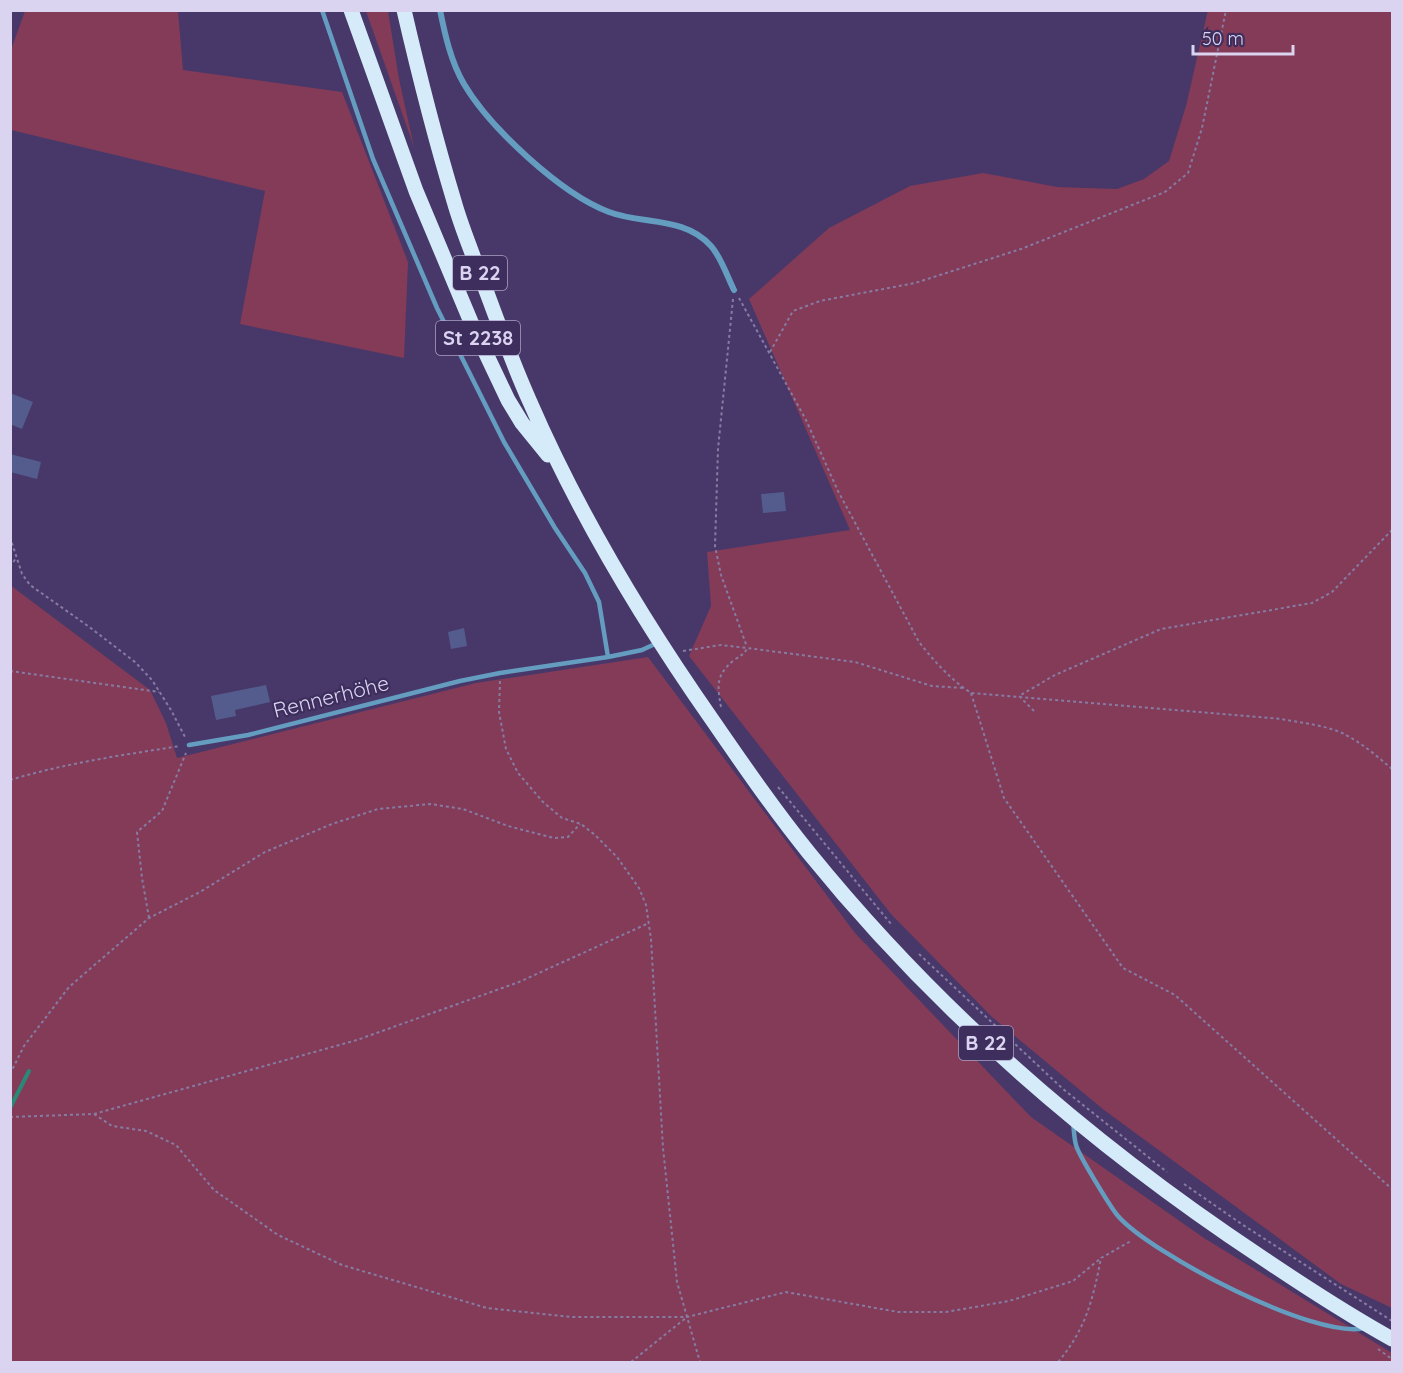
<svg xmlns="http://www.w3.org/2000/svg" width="1403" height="1373" font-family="Quicksand,sans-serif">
	<rect width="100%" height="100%" fill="#473869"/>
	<path fill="#833b58" d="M1208 10 1392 11V1308L1341 1284 1104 1110 992 1017 891 914 689 656 711 606 707 552 850 530 749 299 829 228 910 186 983 173 1057 187 1117 189 1144 179 1169 161 1186 106Z
		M25 11H178L183 70 342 92 408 262 404 358 240 324 265 191 11 130V50Z
		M366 11H388L399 79 414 147Z
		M10 585 150 690 166 723 177 758 476 683 648 657 855 933 1031 1117 1204 1238 1392 1353V1362H11Z"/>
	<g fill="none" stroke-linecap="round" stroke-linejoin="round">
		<path stroke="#298976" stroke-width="4" d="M10 1108 29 1071"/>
	</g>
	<path fill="#545c8e" d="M10 393 33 402 22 429 10 424Z
		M10 454 41 462 37 479 10 472Z
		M784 492 786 511 763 513 761 494Z
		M464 628 467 646 451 649 448 632Z
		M266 685 270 702 235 710 236 716 216 720 211 696Z"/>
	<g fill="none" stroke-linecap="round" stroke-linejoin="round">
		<path stroke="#877ba4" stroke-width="2" stroke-dasharray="3 3" stroke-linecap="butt" d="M739 298 806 420 838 491 919 642C934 661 951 680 971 693L1281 719C1302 723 1327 725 1346 735 1363 744 1378 757 1392 769
			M733 299 718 449 715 546 721 575 747 647
			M770 352 793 311 820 301 915 283 1021 249 1165 192 1188 173 1202 128 1226 10
			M10 537 22 574 30 585 88 626 135 662 152 680 171 710 185 737
			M10 567 16 558
			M683 651 721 645 747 648 855 662 932 686 963 688
			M10 671 159 692
			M500 681 499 712 506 749 518 773 543 802 562 818 581 824 595 835 617 857 639 888 646 905 651 939 663 1148 677 1282 700 1362
			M971 693 1004 798 1123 968 1175 995 1392 1189
			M721 707C717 685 716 675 734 660 740 656 745 654 747 648
			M1034 711 1019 696 1055 675 1161 629 1312 603 1332 592 1392 530
			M10 780C66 763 123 755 180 746
			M778 787 891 924
			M149 918 142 878 137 832 162 811 186 753
			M919 954 1063 1089 1167 1172
			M10 1074 24 1046 69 987 149 918 200 892 265 852 332 824 378 809 430 804 463 809 508 826 554 838 568 837 580 824
			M94 1114 112 1126 146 1131 176 1145 214 1190 278 1235 342 1265 487 1308 571 1317H687L786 1292 898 1312H946L1009 1301 1073 1281 1101 1258
			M10 1117 94 1114 357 1040 519 982 649 923
			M1184 1184 1243 1225 1392 1321
			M1378 1349 1392 1359
			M631 1362 687 1317
			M1058 1362C1086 1329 1093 1299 1101 1258L1131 1241"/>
		<path stroke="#649dc0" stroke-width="4.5" d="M322 10 373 159 437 308 504 442 555 528 585 573 599 602 608 657
			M189 745 248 735 460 681 500 673 608 657 642 650 657 643
			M1073 1122C1074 1130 1074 1138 1076 1145 1078 1154 1111 1208 1118 1216 1151 1254 1316 1340 1364 1328"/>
		<path stroke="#649dc0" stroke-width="6" d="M440 10C445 35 451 62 464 84 490 128 561 194 609 212 643 225 684 216 711 246 721 257 727 276 734 290"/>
		<path stroke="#d6ebf9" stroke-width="15" d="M351 10 416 191 471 322 508 400 522 423 548 455
			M404 10C419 75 435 138 454 201 461 226 471 250 480 274 496 317 511 360 530 402 579 515 643 621 713 721 744 766 775 811 809 853 937 1011 1092 1145 1261 1257 1304 1286 1347 1314 1392 1339"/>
	</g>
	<g text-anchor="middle" stroke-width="4.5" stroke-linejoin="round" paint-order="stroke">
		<g fill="#3d2e5d" stroke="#aca2c5" stroke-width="1.5">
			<rect x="453" y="256" width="54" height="34" rx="4.5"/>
			<rect x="436" y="321" width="84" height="34" rx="4.5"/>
			<rect x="959" y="1026" width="54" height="34" rx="4.5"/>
		</g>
		<g font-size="20" font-weight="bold" fill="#dbd4f1">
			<text x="480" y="280">B 22</text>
			<text x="478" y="345">St 2238</text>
			<text x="986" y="1050">B 22</text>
		</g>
		<g font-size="21" fill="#dbd4f1" stroke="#3d2e5d">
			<text transform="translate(331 697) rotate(-14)" y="7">Rennerhöhe</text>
		</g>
	</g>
	<rect width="1403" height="1373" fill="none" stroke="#dbd4f1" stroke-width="24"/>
	<path d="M1193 45v9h100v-9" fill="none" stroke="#dbd4f1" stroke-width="3"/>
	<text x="1202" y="45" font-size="18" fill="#dbd4f1" stroke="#3d2e5d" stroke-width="4.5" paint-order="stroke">50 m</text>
</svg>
